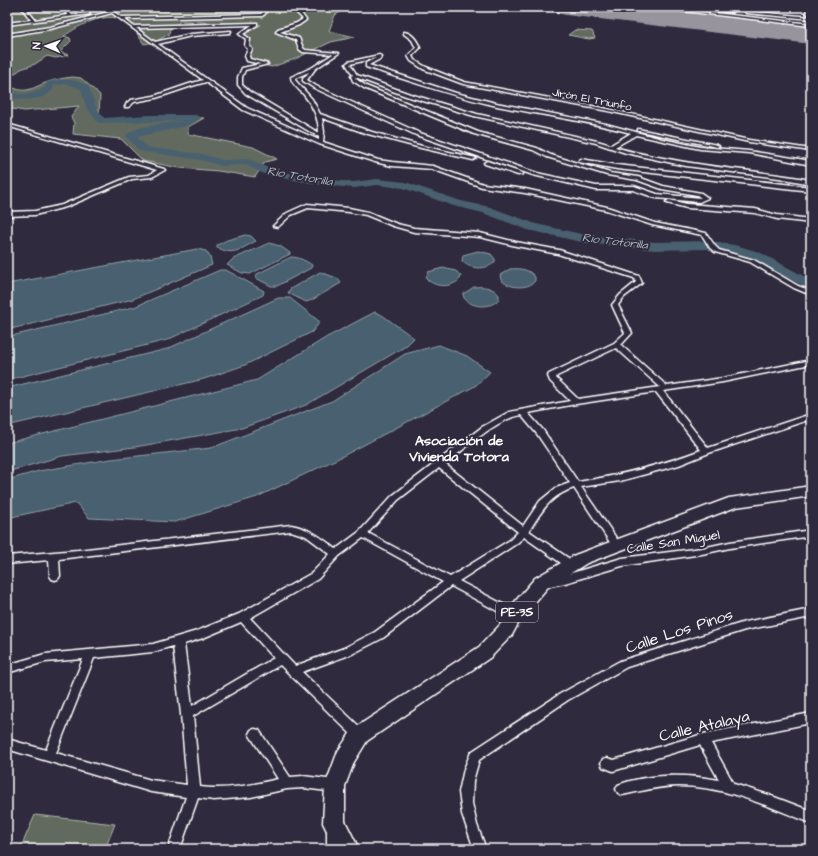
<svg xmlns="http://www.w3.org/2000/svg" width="818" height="856" font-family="'Architects Daughter',sans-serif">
	<rect width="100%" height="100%" fill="#2f2a3d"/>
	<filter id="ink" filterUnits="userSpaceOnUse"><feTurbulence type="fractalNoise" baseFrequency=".025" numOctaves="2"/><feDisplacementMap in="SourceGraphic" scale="8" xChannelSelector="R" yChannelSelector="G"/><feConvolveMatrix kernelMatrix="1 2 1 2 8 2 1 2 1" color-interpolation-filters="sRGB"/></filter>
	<g filter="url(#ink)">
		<path fill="#626b5f" stroke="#b0b5af" d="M7 7H351L335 15 329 31 355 37 331 42 295 59 272 67 253 63 249 60 246 47 249 41 242 37V33L261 25 181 21 170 29 169 34 155 42 144 44C139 38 135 28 129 23 109 9 81 24 64 36L70 38 71 41 60 52 69 55 56 58 47 56 35 64 21 69 7 79Z
			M575 30 592 31 595 38 589 39 568 35Z
			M73 77 81 78 100 95 99 116 104 120 114 121 154 117 204 118 188 127V134L253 147 277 159 265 162 255 177 218 171 180 168 143 161 121 139 73 134 74 123 71 117 79 106 24 111 7 108V84C25 96 31 88 48 82 56 79 65 78 73 77Z
			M35 815 115 824 105 849H20Z"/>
		<path fill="#48616f" stroke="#91a0a9" d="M245 235 251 236 256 241C240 249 233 257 217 247V245L227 240Z
			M269 243 280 246 290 253V254L250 274 242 273 227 265 233 259Z
			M197 249 206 251 210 257 212 265 133 299 7 330V284Z
			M478 251 491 254 495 259V262C487 270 470 270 462 261L463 255Z
			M291 257C299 257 306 261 312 265L311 268 277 286H271L256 278 257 274Z
			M443 268 456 271 461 276 460 279C452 288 434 288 426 278L428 272Z
			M510 269C520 268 529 269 535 277V281C527 290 509 288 501 280L500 275Z
			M220 270H226L264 291 263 295 167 340 7 380V337L134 307Z
			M320 272 337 278 341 283 312 300 306 302 288 293 290 289Z
			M474 287C484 286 493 287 499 295V299C491 309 472 308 464 298L463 294Z
			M278 298H290L320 322 312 332 245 365 204 379 7 426V388L167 349Z
			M375 312 382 315 414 338 406 346 306 405 242 428 135 447 62 456 7 472V443L257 380 327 337Z
			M439 345 467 356 490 372 475 386 341 457 257 497 175 522 89 518 76 503 7 518V480L39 471 111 459 211 448 332 401 405 354Z"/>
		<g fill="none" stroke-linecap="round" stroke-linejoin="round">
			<path fill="#48616f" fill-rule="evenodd" d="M59 79 72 80 88 85 96 107 104 118 148 115H196L201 118 191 125 137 137 147 147 151 148 202 154 223 160 248 159 273 170 322 179 354 182 377 179 405 182 461 201 490 207 536 224 586 235 655 242 711 241 739 246 759 252 811 280V290L749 258 736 253 710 249 655 250 586 243 528 230 483 213 454 206 403 188 377 185 354 188 322 185 266 175 246 165 222 166 201 160 139 151 126 136C134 125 169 123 183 121L98 123 86 107 81 89 68 84 54 85C52 102 19 101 7 97V91C22 95 32 96 45 87L47 82Z"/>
			<path fill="#97949e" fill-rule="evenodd" d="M553 7H638L811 26V44L566 15 557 13Z"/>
			<g stroke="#fff" stroke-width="3">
				<path id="street" d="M21 7H25L35 20 68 15 60 7H64L72 15 88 13 90 14 7 25V23L31 20Z
					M103 7H107L121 17 261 14 265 8 293 7 266 10 265 14 262 16 124 19 133 26 257 23V25L243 34 250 39 249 46 252 49 249 56 250 59 268 64 245 70 242 77V85L250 92 319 133C319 119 313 106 304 95 300 90 291 84 291 77L313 67 333 54 303 52 299 49 296 40 276 32 278 29 297 23 303 19 297 13 302 7H306L301 13 306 20 299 25 280 32 299 38 303 48 305 50 339 53 315 69 307 80 316 86 420 133 537 173 596 186H634L657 194 701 198 697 195 662 189 637 180 607 175 547 157 533 150 474 134 364 88 353 81 351 76 353 75 346 64 348 62 379 55 381 56 380 59 369 65 456 93 496 103 606 124 662 139 700 147 749 151 811 161V165L749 153 700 149 636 135 615 147C631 152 647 155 663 158 712 168 762 171 811 180V184L779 178 686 166 626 153 596 143 474 116 406 96 355 77 356 79 366 86 478 132 537 148 551 155 610 173 638 177 663 186 701 193 708 198 699 202 656 198 633 190H596L533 175 416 135 314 88 303 81V79L309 72 295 78V80L312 99 320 114 372 132 422 146 476 158 473 160 421 148 368 134 322 118 324 132 323 142 378 160 392 162 433 166 483 184 525 189 607 207 655 223 706 233 715 246 719 250 754 260 798 286 811 291V295L794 288 750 262 715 252 710 248 702 235 652 225 606 210 525 193 482 187 432 169 392 166 375 162 319 144 243 110 206 82 192 86 156 98 134 102 129 107H125L127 103 131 100 154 96 189 84 203 80 112 13 50 29 7 36V34L50 27 109 12ZM252 25 239 34 246 39 245 46 248 49 245 56 247 61 261 64 242 68 238 77V85L246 94 319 137V140L247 108 158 44 191 36 230 33 231 31 191 34 155 42 136 28ZM376 58 366 63V67C409 81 452 96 497 106 542 115 587 121 631 133L611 145 597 141 477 114 410 94 357 75 350 64Z
					M648 7H659L811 24V26Z
					M696 7H707L734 11 732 12Z
					M736 7H752L754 8 752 9Z
					M806 7H810V14L807 13Z
					M745 11 811 17V19L746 13Z
					M404 32C412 33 417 40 420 48L412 56 414 60 426 67 464 82 608 109 749 140 811 149V151L749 142 608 111 463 84 423 69 411 61 408 56 416 48 412 40 404 34Z
					M7 124 164 169 165 170 152 177 132 179 66 207 35 215 7 216V212L35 211 62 205 129 177 149 175 157 170 7 126Z
					M638 129 717 145 719 146 717 147 640 131H638Z
					M581 159 617 165 811 187V191L617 169 579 162V160Z
					M487 161 522 173 523 174 518 175 485 164 484 163Z
					M669 200 687 204 755 209 777 215 811 219V223L777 219 755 213 687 208 667 203 666 202Z
					M307 204 349 208 368 212 397 224 414 228 480 233 516 242 559 250 639 276 642 283 641 284 624 297 618 305 632 333 621 345 667 386 723 378 811 360V364L723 382 663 391 708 448 811 414V419L709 453 679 465 620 481 581 487 621 545 619 547H613L574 488C549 496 542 511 529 531L574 562 576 565 574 568 571 569 568 568 524 537 516 544 459 581 518 612 519 615 518 618 514 619 510 618 451 586 383 638 352 654 302 672 364 731 366 735 364 739 360 740 356 739 280 665 193 716 200 787C226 790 252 785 278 779L249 734 251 730 255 729 259 730 290 777 303 776 335 780 339 782 341 786 339 790 335 792 303 788 287 789 251 797 214 800 198 798 180 849H168L186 797 151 792 7 749V739L46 750 83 659 45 662 7 673V665L45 654 153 644 197 631 239 614 312 573 330 554 306 536 291 531 59 559 60 576 58 579 55 580 52 579 50 576 49 560 7 564V556L78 550 291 525C309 528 322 538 336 549L359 532 392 496 482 427 509 412 570 401 550 381 548 376 549 374 614 343 625 333 612 305 620 295 636 282 634 278 558 254 516 246 480 237 414 232 393 226 366 215 349 212 308 208 291 215 278 227 273 226 287 213ZM616 348 660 387 578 399 556 378 557 376ZM656 392 701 450C659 466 622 475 578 482L543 430 528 413 576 404ZM521 415 537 434 570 483 556 488 540 501 523 526 445 464C465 449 496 419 521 415ZM439 468 518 532 510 540 450 577 368 533 398 500ZM363 538 443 582 375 632 344 648 295 666 250 618 318 579 339 556ZM241 622 274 658 192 706 184 644 203 638ZM173 646 181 714 187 785 151 780 56 753 94 658 153 652Z
					M811 530V536L730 548 702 554 622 566 565 583 550 586 547 585 545 582 547 579 565 575 622 558 702 548 730 542Z
					M811 609V617L745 630 627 667 568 700 479 760 473 781 472 803 477 825 486 849H474L462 814 459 792 464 769 471 752 560 694 620 661 745 622Z
					M811 713V723L711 743 734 784 769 795 811 811V823C769 807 725 786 679 786 660 786 641 791 622 795L618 793 616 789 618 785C648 773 688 774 719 780L700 745 613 771 603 767 601 763 603 759 607 758 614 760 703 734Z
					M333 825 337 827 339 831V849H327V831L329 827Z"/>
			</g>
			<g stroke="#fff" stroke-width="3">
				<path id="highway" d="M811 486V496L736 507 587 563 547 588 520 620 512 635 491 657 367 741 354 762 345 786V821L359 849H336L323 823 325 786 338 751 353 729 479 647 500 625 508 610 535 578 575 555 729 498Z"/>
			</g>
			<use href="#street" fill="#2f2a3d" fill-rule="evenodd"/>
			<use href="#highway" fill="#2f2a3d" fill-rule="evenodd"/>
		</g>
	</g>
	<g text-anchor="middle" stroke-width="4" stroke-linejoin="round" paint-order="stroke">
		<g font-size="11" fill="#fff" stroke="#2f2a3d">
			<text transform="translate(592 99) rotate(11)" y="4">Jirón El Triunfo</text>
		</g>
		<g font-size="12" font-style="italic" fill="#adb8be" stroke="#2f2a3d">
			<text transform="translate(300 176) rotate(10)" y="4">Rio Totorilla</text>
			<text transform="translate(615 241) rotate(7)" y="4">Rio Totorilla</text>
		</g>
		<rect fill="#2f2a3d" stroke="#c1bfc5" stroke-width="1" x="496" y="602" width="42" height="20" rx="3"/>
		<g font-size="12" font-weight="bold" fill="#fff">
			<text x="517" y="616">PE-3S</text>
		</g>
		<g font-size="13" fill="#fff" stroke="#2f2a3d">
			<text transform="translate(673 541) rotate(-9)" y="5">Calle San Miguel</text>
		</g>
		<g font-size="14" font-weight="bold" fill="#fff" stroke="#2f2a3d">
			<text x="459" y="445">Asociación de<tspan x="459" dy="16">Vivienda Totora</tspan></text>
		</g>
		<g font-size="16" fill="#fff" stroke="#2f2a3d">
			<text transform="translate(679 630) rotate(-18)" y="6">Calle Los Pinos</text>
			<text transform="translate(704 725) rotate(-13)" y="6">Calle Atalaya</text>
		</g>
	</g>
	<rect width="818" height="856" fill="none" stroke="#2f2a3d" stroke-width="24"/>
	<rect x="12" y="12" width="794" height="832" fill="none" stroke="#fff" stroke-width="1.5" filter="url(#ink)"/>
	<g transform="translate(46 46) rotate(272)" stroke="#2f2a3d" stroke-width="3" paint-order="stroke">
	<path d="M0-3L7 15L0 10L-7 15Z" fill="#ffffff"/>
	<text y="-6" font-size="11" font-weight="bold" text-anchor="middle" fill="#ffffff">N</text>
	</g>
</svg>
